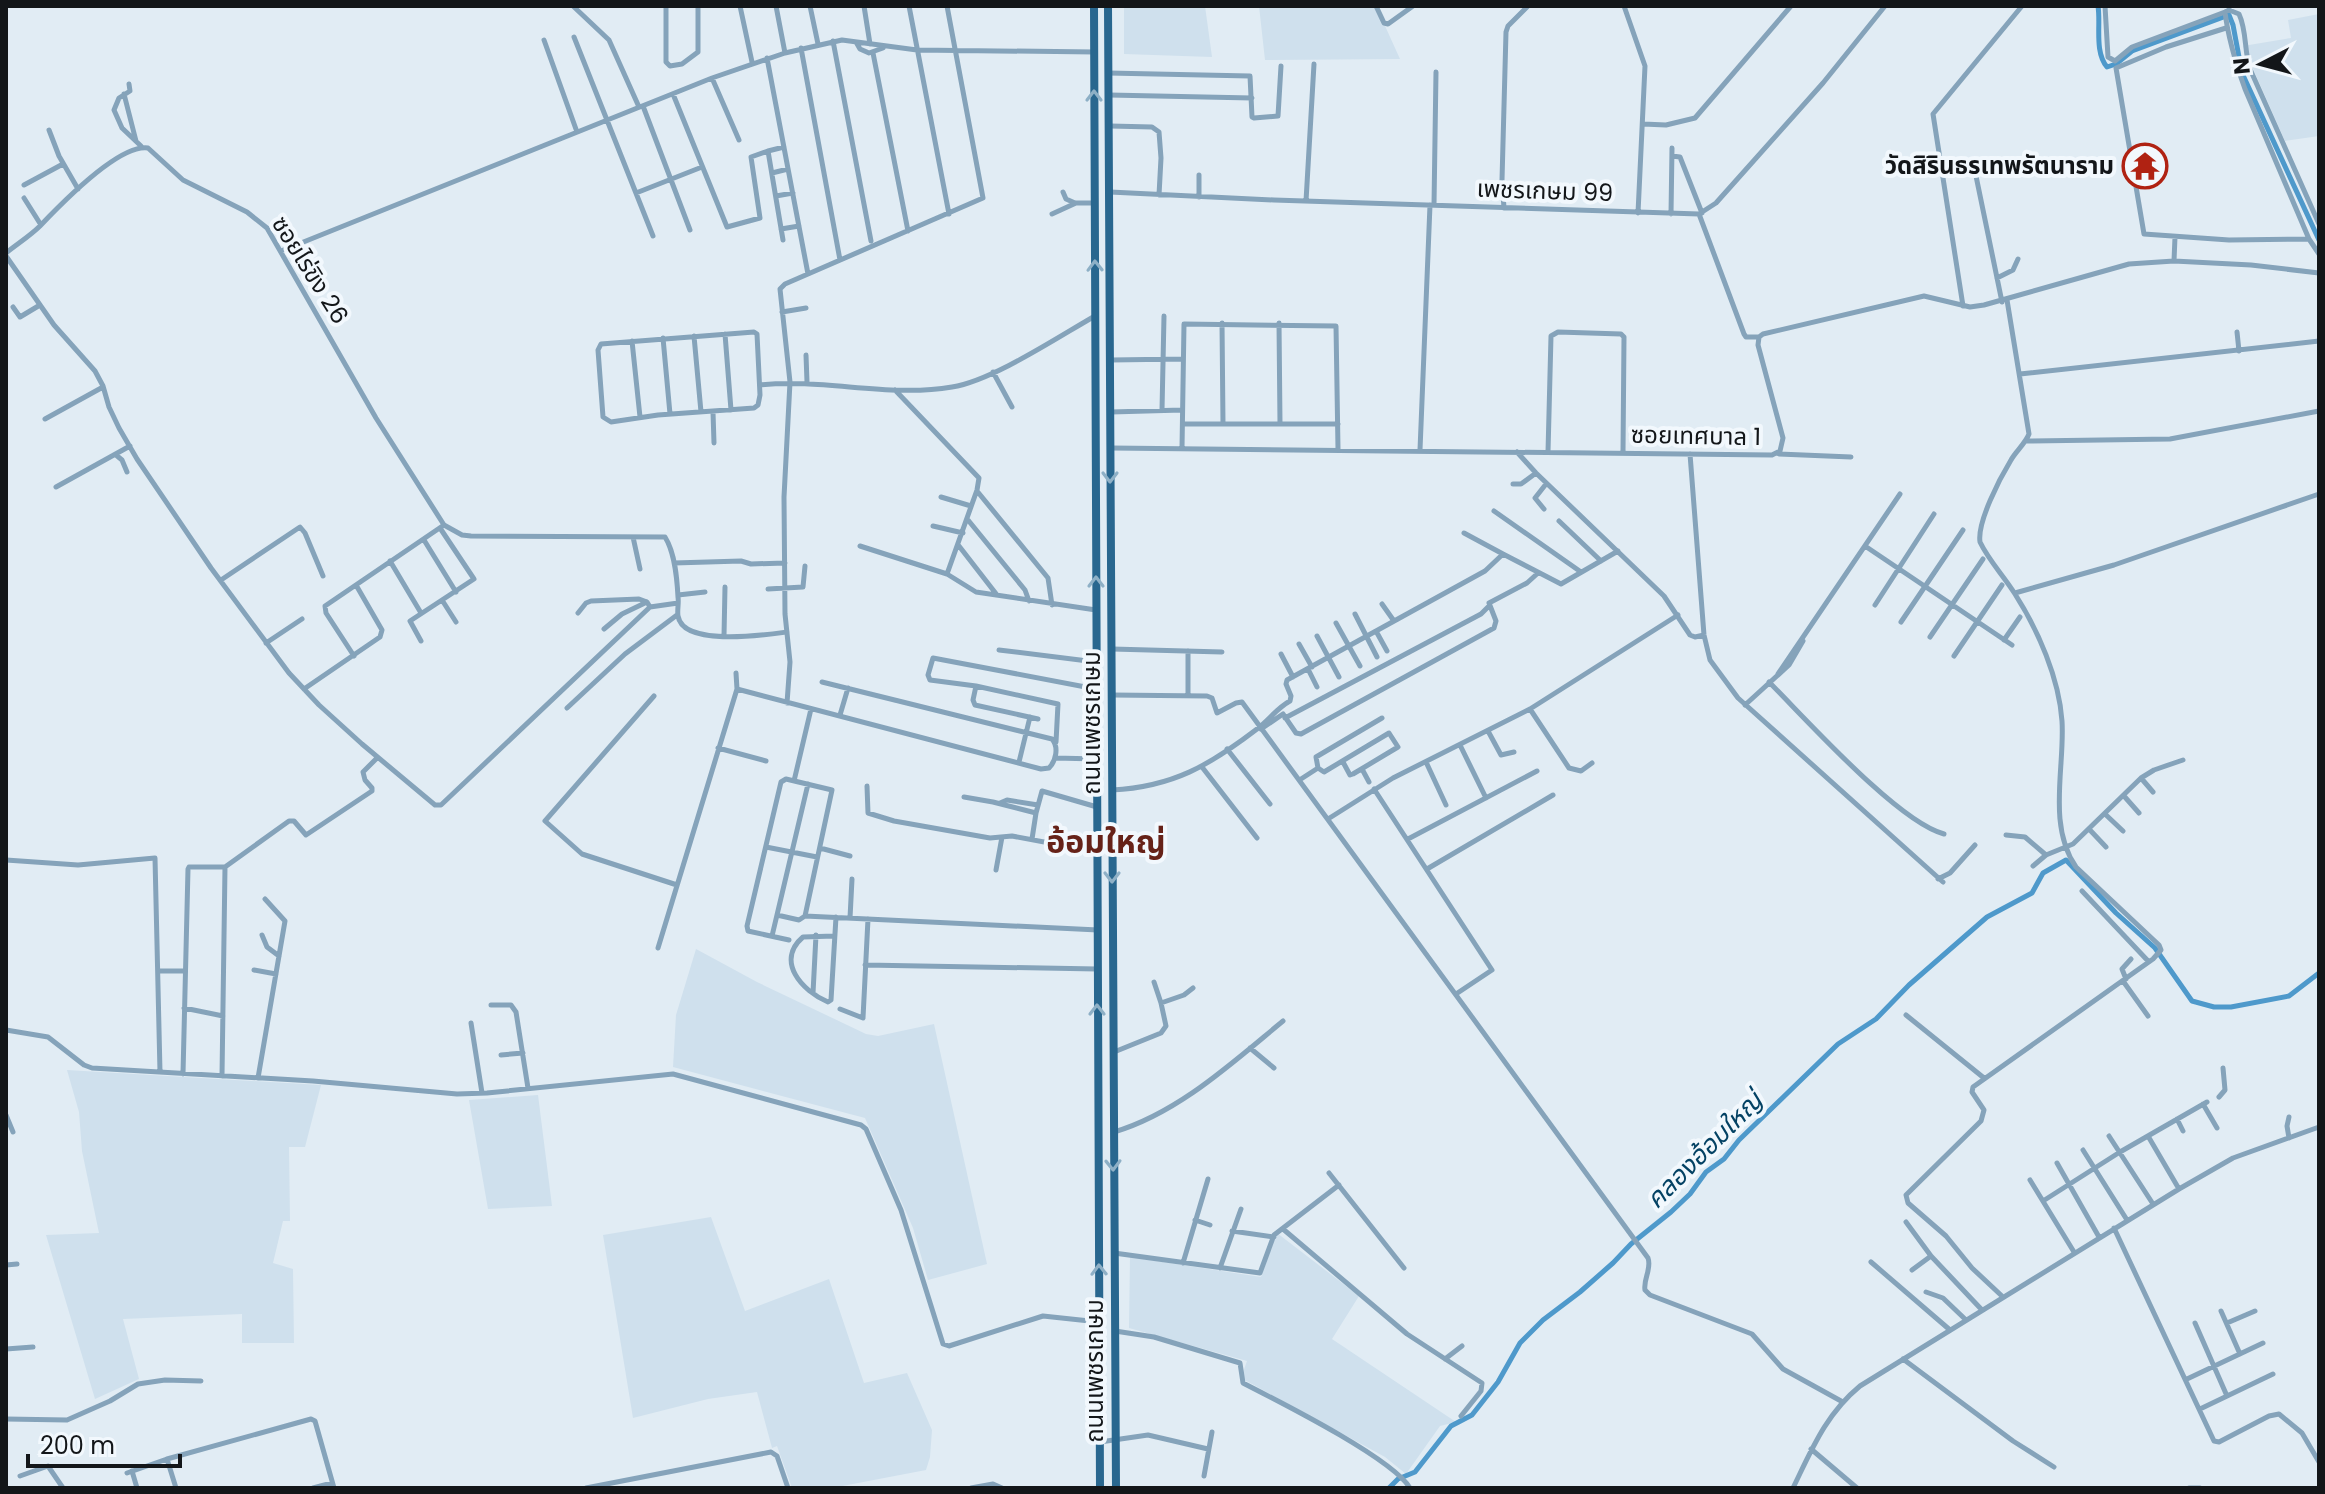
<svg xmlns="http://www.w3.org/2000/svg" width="2325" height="1494" font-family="Poppins,'Noto Sans Thai',sans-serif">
	<rect width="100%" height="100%" fill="#e1ecf4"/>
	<path fill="#cfe0ed" d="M1124 6H1205L1212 57 1124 54Z
		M1259 6H1376L1400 59 1265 60Z
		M2319 14V136L2285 141 2243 46 2291 38 2288 20Z
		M696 949 757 982 866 1034 878 1036 934 1024 987 1264 928 1280 913 1228 865 1118 673 1067 676 1015Z
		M67 1070 321 1085 305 1147H289L290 1221H283L273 1263 293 1269 294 1343H242V1314L123 1319 139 1379 95 1399 46 1235 99 1233 82 1151 79 1112Z
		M538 1095 552 1206 488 1209 469 1100Z
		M711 1217 745 1311 829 1279 864 1383 907 1373 932 1430 930 1457 926 1470 832 1488H792L777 1446 772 1448 757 1392 708 1399 633 1418 603 1235Z
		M1277 1233 1359 1296 1332 1339 1456 1422 1440 1426 1406 1474 1385 1457 1241 1378 1247 1361 1129 1328 1130 1257 1261 1277Z"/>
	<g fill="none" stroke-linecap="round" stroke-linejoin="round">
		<path stroke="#4e99cb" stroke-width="5" d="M2098 6C2101 25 2094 51 2107 67L2116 64 2132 51 2229 15 2233 25 2242 73 2319 240
			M1389 1488 1398 1479 1415 1472 1451 1426 1472 1415 1498 1382 1520 1343 1543 1320 1580 1292 1613 1263 1631 1244 1671 1212 1690 1194 1706 1172 1724 1159 1739 1140 1838 1044 1876 1019 1909 985 1987 917 2032 893 2043 873 2066 860 2116 913 2155 948 2192 1001 2214 1007H2231L2289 996 2319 973"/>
		<path stroke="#85a3ba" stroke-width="5" d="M573 6 609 40 639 107
			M666 6V62L670 66 682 64 698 52V6
			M740 6 752 62
			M776 6 785 53
			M810 6 818 44
			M864 6 870 44
			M909 6 949 214
			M1376 6 1384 23 1388 24 1413 6
			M1624 6 1645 66 1638 213
			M2105 6 2108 57 2115 61 2132 47 2225 12 2229 10V6
			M2229 10 2239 14C2247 31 2244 51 2250 69L2319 224
			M2225 12C2228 37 2236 64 2245 89L2309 239 2319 254
			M2226 28 2166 47 2116 68 2144 234 2229 240 2309 239
			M574 37 653 236
			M544 40 577 132
			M833 41 871 241
			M856 42 860 49 869 53 883 48
			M801 48 840 260
			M873 53 908 231
			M767 58 808 274
			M1108 73 1250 76 1252 117 1254 118 1278 116 1281 66
			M712 78 739 140
			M129 84 130 91 119 98 114 110 122 128 141 146
			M124 94 136 141
			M673 94 727 227 760 218 751 157 768 151
			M1109 95 1252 98
			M643 106 690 230
			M1643 124 1666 125 1695 118 1791 6
			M1110 126 1152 127 1159 132 1161 158 1159 195
			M49 130 59 156 78 189
			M1672 156 1680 157 1702 213
			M1981 167 1976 172V176L2002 302
			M772 173 788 169
			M24 185 63 164
			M1063 192 1066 199 1075 203
			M1110 192 1274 200 1699 214 1716 203 1823 83 1885 6
			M636 193 702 167
			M776 196 793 193
			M1199 197V175
			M24 198 41 225
			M1306 201 1314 64
			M1434 205 1436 72
			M1504 208 1502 180 1506 32 1508 26 1528 6
			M1052 214 1076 203H1095
			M1671 214 1672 148
			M1699 214 1744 334 1746 337H1759
			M781 229 799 226
			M783 240 768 151 784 147
			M281 251 712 78 785 53 842 40 917 50 1095 52
			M6 253C17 244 30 236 40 226 60 205 119 144 148 148L183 180 247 212 267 228 376 418 444 525 462 535 471 536 665 537C675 553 677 578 678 597 679 603 677 610 678 616 683 647 764 635 787 632
			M6 256 54 325 95 371 103 386 109 407 119 428 137 459 211 568 289 673 319 705 362 744 435 805H441L650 607 678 603
			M2174 261 2175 237
			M1997 278 2013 270 2018 259
			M1963 306 1933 114 2022 6
			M13 307 20 317 40 305
			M782 312 806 308
			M1222 323 1223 424
			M1279 323 1280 424
			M754 332 757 334 760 395 758 405 754 408 658 415 611 422 603 417 598 350 601 344Z
			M2237 332 2239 351
			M725 334 731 410
			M694 336 701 412
			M663 338 670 414
			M632 341 640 417
			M806 355 807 382
			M1111 360 1182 359
			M993 372 1012 407
			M2020 374 2319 341
			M760 385C824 378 888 398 952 387 992 381 1058 337 1095 316
			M895 390 979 478 977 490 947 574
			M1162 410 1164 316
			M713 412 714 443
			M1111 412 1182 410
			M45 419 103 387
			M1183 424H1338
			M2027 441 2170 439 2319 411
			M1111 448 1772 455 1780 451 1783 438 1758 345 1759 337 1763 334 1924 296 1970 307 1984 305 2129 264 2174 261 2251 265 2319 273
			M1182 448 1184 324 1336 326 1338 449
			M1420 450 1430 205
			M1517 452 1536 473 1664 596 1690 635 1695 637 1704 635
			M1548 452 1551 336 1558 332 1621 334 1624 337 1623 452
			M1690 454 1704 635 1710 660 1738 698 1943 882
			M1779 454 1851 457
			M116 455 122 460 127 472
			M1513 484H1521L1536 473
			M56 487 130 446
			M977 491 1048 578 1052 605
			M941 497 971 506
			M1544 509 1535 498 1546 484
			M1494 511 1581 572
			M968 520 1025 590 1029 601
			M1559 521 1601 561
			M933 526 963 533
			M1464 533 1503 554
			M633 537 640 569
			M424 540 456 592
			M860 546 947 574 976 592 1096 610
			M959 546 997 595
			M1865 546 2012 645
			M390 561 421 613
			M674 563 741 561 751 564 785 563
			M221 580 300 527 305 533 323 576
			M768 589 803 587 805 566
			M2015 593 2114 565 2319 494
			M678 595 705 592
			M442 600 456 622
			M1382 604 1394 621
			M1875 605 1934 514
			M578 613 586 603 591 601 639 599 647 602 650 607
			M1355 614 1377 657
			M1901 622 1963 530
			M1336 623 1360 666
			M604 629 622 614 647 602
			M1376 631 1387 651
			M724 636 725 587
			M1317 636 1339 677
			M1930 637 1983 559
			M2004 640 2020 617
			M421 641 410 621 474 579 440 528
			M266 643 302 619
			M1299 644 1312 667
			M1112 649 1222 652
			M999 650 1096 662
			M1281 654 1293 677
			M354 656 326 613 325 606 444 525
			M1954 656 2002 585
			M1308 669 1317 687
			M1778 674 1900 494
			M1769 682C1806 719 1898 822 1944 834
			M976 686 1058 704 1056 742
			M304 689 380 637 382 630 356 585
			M737 689 1041 769 1049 768C1056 761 1059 747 1052 739L822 682
			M1112 695 1207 696 1212 698 1217 713 1236 703 1242 702 1648 1258C1652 1269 1643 1279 1645 1290L1650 1295 1752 1334 1783 1369 1841 1401
			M1188 695V651
			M654 696 545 821 582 854 677 885
			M787 703 790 662 785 614 784 497 790 382 780 289 785 284 983 198 947 6
			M1745 705 1789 665 1803 641
			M567 708 625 654 677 615
			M1530 709 1569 768 1581 771 1592 763
			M840 715 848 688
			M1285 718 1481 614 1489 606
			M1038 719 975 705 973 700 976 686 930 680 928 675 933 658 1096 689
			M1261 729 1283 714 1296 733 1301 734 1494 628 1496 621 1489 603 1527 583 1538 573
			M1488 731 1501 755 1514 752
			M1460 745 1486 798
			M718 748 766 761
			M1227 749 1270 804
			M1055 758 1097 759
			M1019 762 1030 717
			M1426 762 1446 805
			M1202 767 1257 838
			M1318 768 1324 772 1389 733 1398 747 1353 774 1350 775 1343 762
			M1362 769 1369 782
			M2141 778 2154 770 2183 760
			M1301 779 1318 768 1316 757 1382 718
			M794 781 811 709
			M867 786 868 813 894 821 990 838 1012 836 1071 847 1097 841
			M1374 789 1492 970 1456 994
			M1112 790C1173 787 1210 765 1257 729 1269 720 1277 708 1290 701L1291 696 1286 684 1287 680 1485 571 1503 554 1561 584 1618 551
			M2124 796 2139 813
			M964 797 993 802 1036 813 1032 839
			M1000 803 1007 800 1038 805
			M1036 813 1042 791 1097 807
			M2105 814 2123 831
			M1328 819 1393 778 1530 709 1678 615
			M2089 829 2106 847
			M2006 835 2025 837 2046 855
			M1408 839 1537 771
			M766 847 817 857
			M820 848 850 856
			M6 860 78 865 155 858 160 1072
			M2033 866 2046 855 2073 844 2141 778 2153 792
			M1427 869 1553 795
			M996 870 1002 837
			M1938 879 1950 873 1975 845
			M2082 891 2149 962
			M777 915 799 920 805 916 832 790 786 779 781 782 747 926 748 931 789 940
			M805 916 1098 930
			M850 918 852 879
			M262 935 267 947 279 956
			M772 936 808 784
			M834 936 803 937C775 961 802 991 828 1002L831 1000 836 917
			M658 948 737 689 736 673
			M865 965 1097 969
			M254 970 276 974
			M158 971H185
			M2126 979 2122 969 2131 959
			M2123 981 2148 1016
			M1154 982 1161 1003
			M813 993 816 935
			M491 1005H511L516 1012 528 1088
			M184 1008 223 1016
			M840 1009 863 1018 868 919
			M1906 1015 1984 1078
			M471 1023 482 1093
			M6 1030 48 1037 84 1065 92 1068 313 1081 457 1094 487 1093 673 1074 861 1125 866 1129 901 1210 943 1344 949 1346 1043 1316 1099 1322
			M1250 1048 1274 1068
			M1114 1052 1161 1033 1166 1026 1161 1003 1184 995 1193 988
			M501 1055 523 1053
			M183 1074 188 869 189 867H225
			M222 1076 225 867 289 821H294L306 835 372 791V788L365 780 363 772 377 758
			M258 1078 285 921 265 899
			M2219 1097 2225 1090 2223 1068
			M2203 1104 2217 1128
			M6 1115 13 1132
			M2289 1117 2287 1126 2289 1138
			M2177 1119 2183 1131
			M1114 1132C1178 1113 1232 1063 1283 1021
			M2109 1136 2153 1204
			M2148 1136 2179 1189
			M2083 1150 2127 1220
			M2057 1163 2099 1237
			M1329 1173 1404 1268
			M2030 1180 2074 1252
			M2043 1201 2120 1152 2207 1102
			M1195 1220 1210 1225
			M1906 1222 1931 1256 1982 1310
			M2114 1228 2214 1441 2219 1442 2269 1416 2279 1414 2302 1433 2319 1462
			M1283 1229 1407 1334 1482 1383 1481 1391 1461 1416
			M1232 1231 1274 1237
			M1114 1253 1260 1273 1274 1235 1339 1185
			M1871 1262 1950 1330
			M1183 1263 1208 1179
			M6 1265 17 1264
			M1220 1268 1241 1209
			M1912 1270 1931 1256
			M1926 1292 1943 1298 1966 1320
			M2003 1297 1972 1268 1946 1236 1908 1203 1906 1195 1981 1121 1984 1110 1972 1092 1973 1087 2153 959 2161 950 2159 945 2076 867C2047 825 2065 767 2062 721 2059 678 2038 630 2015 594 2004 576 1989 561 1980 542 1977 522 2000 478 2011 460 2016 451 2025 444 2029 434L2007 300
			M2221 1311 2240 1354
			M2195 1323 2227 1396
			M2227 1323 2255 1311
			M1115 1331 1154 1337 1240 1363 1243 1383C1278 1401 1392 1458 1410 1488
			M6 1349 33 1347
			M1445 1359 1462 1346
			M1903 1359 2013 1441 2054 1467
			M2187 1379 2263 1343
			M2200 1409 2273 1374
			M6 1419 67 1420 110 1401 138 1384 165 1380 201 1381
			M1100 1442 1148 1435 1208 1449
			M1811 1449 1857 1488
			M167 1459 176 1488
			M132 1471 137 1488
			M127 1473 167 1459 311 1419 315 1421 334 1488
			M20 1476 48 1466 63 1488
			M1204 1476 1212 1432
			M313 1488 332 1483
			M586 1488 771 1452 777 1456 788 1488
			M971 1488 993 1484 1002 1488
			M1793 1488C1812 1449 1826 1414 1860 1386L2179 1189 2233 1158 2319 1127
			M2189 1488H2200"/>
		<path stroke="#29678f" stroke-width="8" d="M1094 6 1100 1488
			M1108 6 1116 1488"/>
	</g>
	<defs><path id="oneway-chevron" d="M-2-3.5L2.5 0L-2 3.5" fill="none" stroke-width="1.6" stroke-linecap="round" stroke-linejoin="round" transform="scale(2)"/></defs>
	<g stroke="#8eb0c6">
		<use href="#oneway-chevron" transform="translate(1094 96) rotate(-90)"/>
		<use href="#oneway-chevron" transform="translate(1095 266) rotate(-91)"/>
		<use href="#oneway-chevron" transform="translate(1110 477) rotate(90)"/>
		<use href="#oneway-chevron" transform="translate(1096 582) rotate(-90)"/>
		<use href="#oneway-chevron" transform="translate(1112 877) rotate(90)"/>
		<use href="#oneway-chevron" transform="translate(1097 1010) rotate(-90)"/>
		<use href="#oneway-chevron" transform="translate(1113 1165) rotate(89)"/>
		<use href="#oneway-chevron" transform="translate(1099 1270) rotate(-91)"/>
	</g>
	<defs>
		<g id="temple-ring" transform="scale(2.3)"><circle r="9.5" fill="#f2f8fd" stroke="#b02212" stroke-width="1.5"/><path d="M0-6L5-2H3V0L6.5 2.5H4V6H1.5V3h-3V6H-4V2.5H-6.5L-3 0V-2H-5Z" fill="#b02212"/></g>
	</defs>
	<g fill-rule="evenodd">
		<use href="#temple-ring" x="2145" y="166"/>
	</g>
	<g text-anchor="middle" stroke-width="8" stroke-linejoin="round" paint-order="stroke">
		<g font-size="24" font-weight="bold" fill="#131619" stroke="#f2f8fd" text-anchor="end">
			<text x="2114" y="174">วัดสิรินธรเทพรัตนาราม</text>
		</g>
		<g font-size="24" fill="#131619" stroke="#f2f8fd">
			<text transform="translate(1545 191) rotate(2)" y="8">เพชรเกษม 99</text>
			<text transform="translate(310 270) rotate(58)" y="8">ซอยไร่ขิง 26</text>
			<text transform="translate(1696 436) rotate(1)" y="8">ซอยเทศบาล 1</text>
			<text transform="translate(1092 723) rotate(-90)" y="8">ถนนเพชรเกษม</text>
			<text transform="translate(1095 1371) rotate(-90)" y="8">ถนนเพชรเกษม</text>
		</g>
		<g font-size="26" font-style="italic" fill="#044264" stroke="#f2f8fd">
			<text transform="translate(1704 1150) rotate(-45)" y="9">คลองอ้อมใหญ่</text>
		</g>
		<g font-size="32" font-weight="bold" fill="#662218" stroke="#f2f8fd">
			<text x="1106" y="853">อ้อมใหญ่</text>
		</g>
	</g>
	<rect width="2325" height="1494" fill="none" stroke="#131619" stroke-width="16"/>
	<g transform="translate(2261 64) rotate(264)" stroke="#f2f8fd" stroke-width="6" paint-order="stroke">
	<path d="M0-6L14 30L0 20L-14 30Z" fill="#131619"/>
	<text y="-12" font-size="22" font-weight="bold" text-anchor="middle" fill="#131619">N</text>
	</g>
	<path d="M28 1454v12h152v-12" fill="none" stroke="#131619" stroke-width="4"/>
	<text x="40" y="1454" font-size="24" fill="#131619" stroke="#f2f8fd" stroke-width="6" paint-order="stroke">200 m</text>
</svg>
